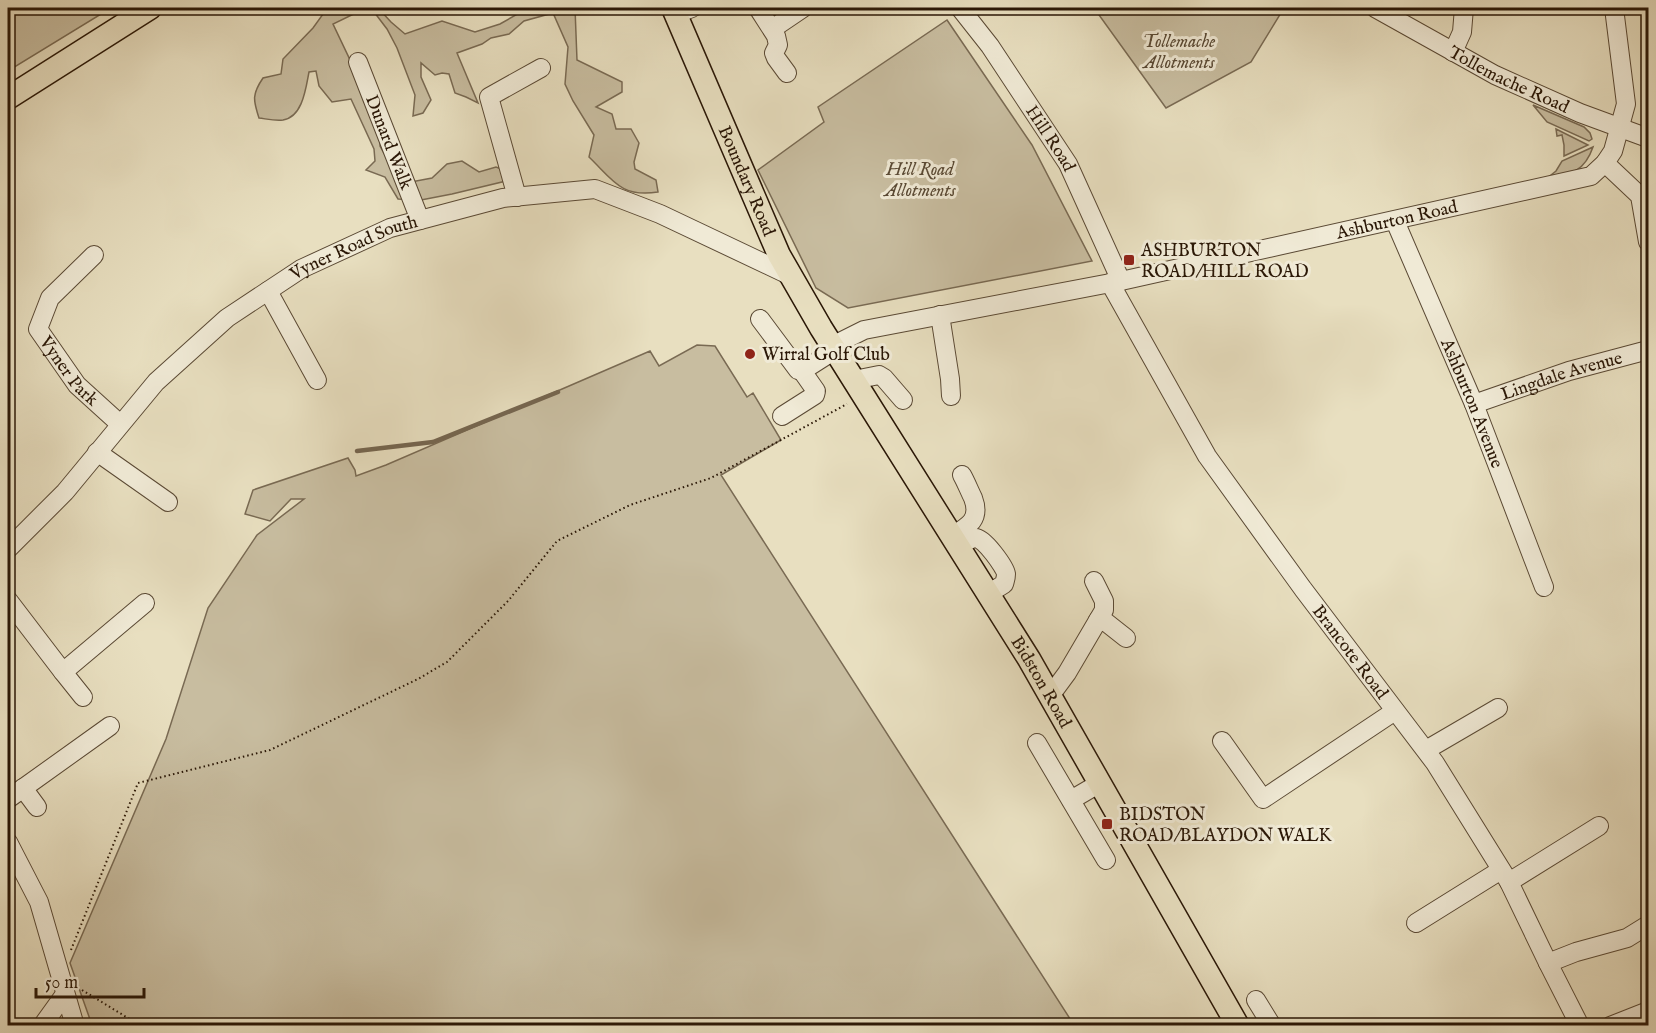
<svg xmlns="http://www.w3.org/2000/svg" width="1656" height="1033" font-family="'IM FELL English',serif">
	<rect width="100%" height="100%" fill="#e8dfc0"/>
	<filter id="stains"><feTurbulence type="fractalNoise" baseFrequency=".00333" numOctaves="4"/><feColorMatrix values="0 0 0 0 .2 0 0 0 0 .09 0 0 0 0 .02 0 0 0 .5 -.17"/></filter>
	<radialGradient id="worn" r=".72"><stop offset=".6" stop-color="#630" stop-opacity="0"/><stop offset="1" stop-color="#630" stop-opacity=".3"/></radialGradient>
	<path fill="#c8bda0" stroke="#796a53" stroke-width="1.5" d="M8 8H111L8 71Z
		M336 8H366L333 24 381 125 380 146 390 164 411 182 432 178 447 164 462 161 479 172 496 167 512 173 506 181 452 194 421 200 398 199 385 177 366 170 375 161 374 149 351 99 332 102 319 86 316 71 309 72C306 87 303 117 283 120 275 121 267 119 259 118 253 100 252 94 263 78L281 74 283 59 313 28 323 14Z
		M371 8H378L391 22 405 34 442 21 475 32 500 24 528 8H575L577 60 622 82V92L596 107 612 114 616 129H631L639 143 634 162 635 169 656 180 658 192C621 198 613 180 589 157L594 135 573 101 565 84 568 47 553 13 524 21 509 34 491 38 482 44 457 53 478 103 466 97 455 93 449 74 442 73 435 75 421 63V77L431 100 423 113 413 116 415 95 397 48 387 29Z
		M1094 8H1284L1251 62 1166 108Z
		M947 20 1032 145 1092 261 848 308 816 288 758 170 824 122 818 107Z
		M1533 105 1584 127 1590 133 1592 139 1589 141 1547 122Z
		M1556 129 1588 145 1564 156V145L1562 135 1557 136Z
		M1593 147C1584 173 1570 174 1546 179L1556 171 1562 161Z
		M697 345 715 346 747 397 753 393 781 440 721 475 1074 1025H92L70 963 166 739 208 608 257 535 304 499H291L270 521 245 514 253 490 348 458 355 470 356 476 386 465 650 351 659 366Z"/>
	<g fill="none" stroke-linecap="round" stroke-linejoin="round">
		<path stroke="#756650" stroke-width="4.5" d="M357 451 433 442 558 392"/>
		<g stroke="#5a4934" stroke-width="20">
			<g id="minor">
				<path d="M758 8 776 36 778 45 774 53 776 58 787 73"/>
				<path id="s1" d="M960 8 990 46 1068 164 1121 281"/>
				<path id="s2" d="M1375 8 1495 75 1580 113 1648 138"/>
				<path d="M676 14 692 8"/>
				<path d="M772 29 803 8"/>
				<path d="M1453 52 1462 32 1464 8"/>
				<path id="s3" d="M358 62 420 220"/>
				<path d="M1605 163 1640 196 1648 242"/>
				<path d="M517 197 489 97 541 68"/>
				<path id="s4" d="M1395 221 1474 404 1544 587"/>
				<path id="s5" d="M94 255 50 298 38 329 77 385 120 424"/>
				<path id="s6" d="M1110 283 1207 456 1303 589 1435 763 1509 882 1548 963 1580 1026"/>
				<path d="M268 291 317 380"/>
				<path d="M940 315 950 379 951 396"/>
				<path d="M760 319 798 370 802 371 835 350"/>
				<path id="s7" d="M832 346 864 330 1121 281 1591 176 1605 163 1613 151 1626 104 1614 8"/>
				<path d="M854 380 879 375 884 378 903 400"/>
				<path id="s8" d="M1474 404 1569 371 1648 350"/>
				<path d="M782 416 815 395 816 391 802 371"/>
				<path d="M97 452 168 502"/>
				<path d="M952 536C969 526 981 519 973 498 969 490 966 482 962 475"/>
				<path d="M958 546C963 544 970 538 976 538 984 538 1005 567 1006 574 1006 578 1005 580 1004 584L988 594"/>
				<path id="s9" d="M8 549 65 492 156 382 227 318 301 269 390 228 503 198 595 189 660 214 791 276"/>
				<path d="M8 600 63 672 145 603"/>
				<path d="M1098 620 1107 623 1126 638"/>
				<path d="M63 672 83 697"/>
				<path d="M1050 696 1067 673 1104 610V601L1094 581"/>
				<path d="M1222 741 1263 799 1395 711"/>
				<path d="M1037 743 1106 860"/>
				<path d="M1426 750 1498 708"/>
				<path d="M23 788 37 807"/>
				<path d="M8 799 110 726"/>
				<path d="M1071 800 1100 783"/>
				<path d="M8 842 39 902 75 1026"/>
				<path d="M1509 882 1599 826"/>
				<path d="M1416 923 1501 870"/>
				<path d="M1548 963 1576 952 1627 938 1648 925"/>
				<path d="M1256 1000 1272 1026"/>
				<path d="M42 1026 65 994"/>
				<path d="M1610 1026 1648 1011"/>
			</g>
		</g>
		<g stroke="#2a1706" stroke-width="25">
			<g id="major">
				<path id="s10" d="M673 8 779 255 821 328 1029 659 1238 1026"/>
				<path d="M8 98 150 8"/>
			</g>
		</g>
		<path stroke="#2a1706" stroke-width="2" stroke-dasharray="1.5 3" stroke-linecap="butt" d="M71 950 138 783 270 750 418 679 447 662 508 601 557 541 630 505 711 478 847 404
			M82 990 141 1026"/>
		<use href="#minor" stroke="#f0ead6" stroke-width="18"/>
		<use href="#major" stroke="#e8dfc0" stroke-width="22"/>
	</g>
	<g fill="#8f2418" stroke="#f0ead6" stroke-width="2">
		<rect x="1123" y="254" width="12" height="12" rx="3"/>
		<circle cx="750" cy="354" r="6"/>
		<rect x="1101" y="818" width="12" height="12" rx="3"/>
	</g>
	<g text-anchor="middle" stroke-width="6" stroke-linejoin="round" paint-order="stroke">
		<g font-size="18" font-style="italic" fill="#594934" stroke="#f0ead6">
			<text x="1179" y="47">Tollemache<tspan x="1179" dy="21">Allotments</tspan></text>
			<text x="920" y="175">Hill Road<tspan x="920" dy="21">Allotments</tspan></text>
		</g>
		<g font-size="18" fill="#2a1706" stroke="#f0ead6">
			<text dy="6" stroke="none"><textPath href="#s2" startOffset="152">Tollemache Road</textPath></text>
			<text dy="6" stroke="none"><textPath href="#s1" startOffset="159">Hill Road</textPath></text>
			<text dy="6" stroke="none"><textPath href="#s3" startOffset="86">Dunard Walk</textPath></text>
			<text dy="6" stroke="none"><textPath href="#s10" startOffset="188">Boundary Road</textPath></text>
			<text dy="6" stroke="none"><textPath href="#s7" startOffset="580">Ashburton Road</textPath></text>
			<text dy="6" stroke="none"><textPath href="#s9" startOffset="465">Vyner Road South</textPath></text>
			<text dy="6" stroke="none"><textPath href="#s5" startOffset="147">Vyner Park</textPath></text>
			<text dy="6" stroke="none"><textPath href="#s8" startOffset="92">Lingdale Avenue</textPath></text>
			<text dy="6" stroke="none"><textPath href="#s4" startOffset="198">Ashburton Avenue</textPath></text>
			<text dy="6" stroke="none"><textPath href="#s6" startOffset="441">Brancote Road</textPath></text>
			<text dy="6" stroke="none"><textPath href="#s10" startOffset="770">Bidston Road</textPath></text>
		</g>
		<g font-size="18" fill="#2a1706" stroke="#f0ead6" text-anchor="start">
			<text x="1141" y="256">ASHBURTON<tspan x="1141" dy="21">ROAD/HILL ROAD</tspan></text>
			<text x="762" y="360">Wirral Golf Club</text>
			<text x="1119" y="820">BIDSTON<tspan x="1119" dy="21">ROAD/BLAYDON WALK</tspan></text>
		</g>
	</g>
	<rect width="1656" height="1033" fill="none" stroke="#e8dfc0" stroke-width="30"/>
	<rect x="9" y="9" width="1638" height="1015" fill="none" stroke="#2a1706" stroke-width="3"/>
	<rect x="15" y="15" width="1626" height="1003" fill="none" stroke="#2a1706" stroke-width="1.5"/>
	<path d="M36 988v9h108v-9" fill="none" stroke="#2a1706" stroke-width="3"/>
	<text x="45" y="988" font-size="18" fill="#2a1706" stroke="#f0ead6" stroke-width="4.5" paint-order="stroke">50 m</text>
	<rect width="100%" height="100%" filter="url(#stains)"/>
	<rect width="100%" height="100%" fill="url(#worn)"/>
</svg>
